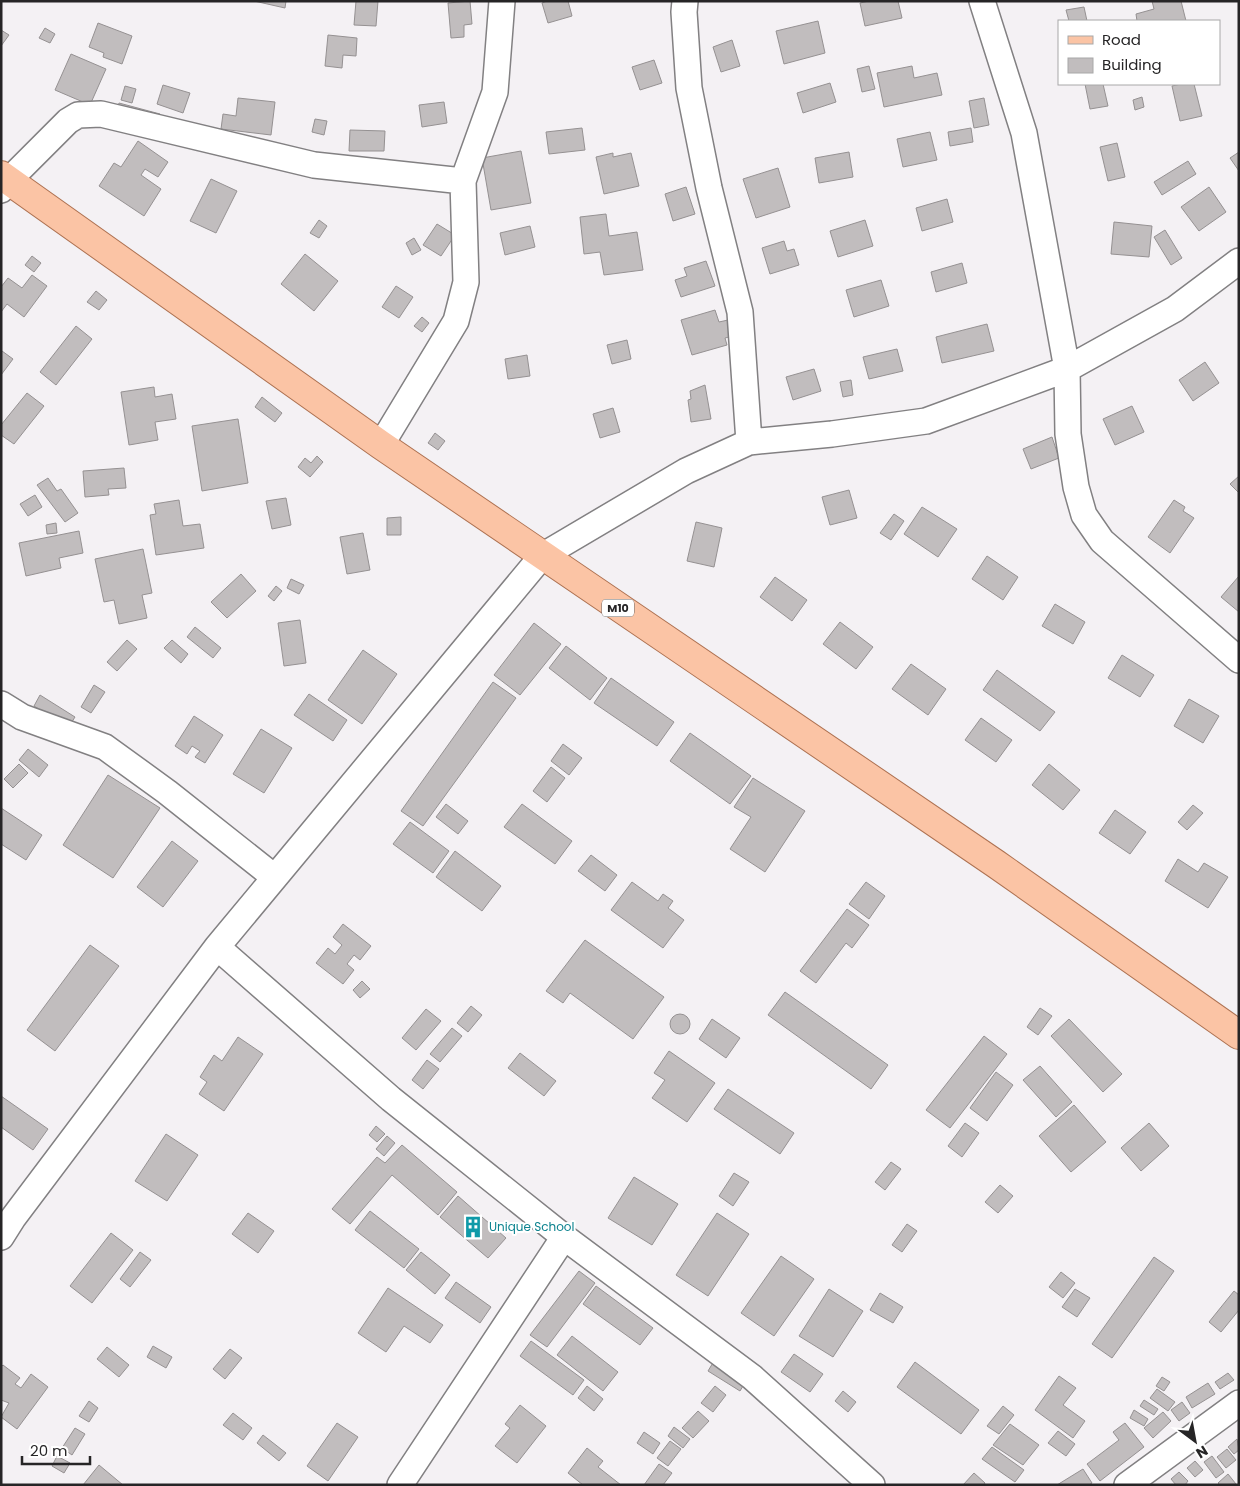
<svg xmlns="http://www.w3.org/2000/svg" width="1240" height="1486" font-family="Poppins,sans-serif">
	<rect width="100%" height="100%" fill="#f4f1f4"/>
	<path fill="#c1bdbe" stroke="#959192" d="M254 1H286L285 8Z
		M356 1H378L376 26 354 25Z
		M470 1 472 24 464 25V37L451 38 448 3Z
		M547 1H568L572 16 548 23 542 3Z
		M869 1H898L902 18 865 26 860 3Z
		M1152 1H1181L1186 21H1137L1136 14 1154 9Z
		M1084 7 1087 21H1069L1066 10Z
		M818 21 825 53 784 64 776 31Z
		M98 23 132 36 122 64 103 57 104 53 89 47Z
		M45 28 55 34 50 43 39 38Z
		M1 30 9 35 1 46Z
		M328 35 357 38 356 56 343 55 342 68 325 66Z
		M732 40 740 66 721 72 713 47Z
		M71 54 106 69 90 105 55 90Z
		M654 60 662 83 640 90 632 67Z
		M869 66 875 89 862 92 857 69Z
		M912 66 914 78 937 73 942 95 884 107 877 73Z
		M830 83 836 102 803 113 797 93Z
		M1085 84H1103L1108 106 1090 109Z
		M1181 84H1194L1202 116 1180 121 1172 86Z
		M163 85 190 93 183 113 157 104Z
		M125 86 136 89 132 103 121 100Z
		M1142 97 1144 107 1135 110 1133 100Z
		M238 98 275 102 271 135 221 129 223 114 236 116Z
		M984 98 989 125 974 128 969 101Z
		M444 102 447 123 422 127 419 105Z
		M119 103 160 114 158 124 116 112Z
		M315 119 327 121 324 135 312 132Z
		M582 128 585 150 549 154 546 132Z
		M971 128 973 142 950 146 948 132Z
		M350 130 385 131 384 151H349Z
		M930 132 937 160 903 167 897 139Z
		M138 141 168 162 158 177 145 169 141 175 161 189 144 216 99 186 114 163 121 167Z
		M1117 143 1125 177 1108 181 1100 147Z
		M521 151 531 203 491 210 482 158Z
		M849 152 853 177 819 183 815 158Z
		M1239 152V171L1230 158Z
		M613 153V157L631 153 639 186 604 194 596 157Z
		M1188 161 1196 174 1162 195 1154 182Z
		M778 168 790 207 756 218 743 179Z
		M211 179 237 191 216 233 190 221Z
		M686 187 695 214 673 221 665 194Z
		M1209 187 1226 212 1199 231 1181 207Z
		M947 199 953 222 922 231 916 208Z
		M606 214 609 236 637 232 643 270 604 275 600 252 584 254 580 217Z
		M319 220 327 226 319 238 310 233Z
		M865 220 873 246 838 257 830 231Z
		M1114 222 1152 226 1149 257 1111 254Z
		M437 224 455 235 441 256 423 245Z
		M530 226 535 247 505 255 500 233Z
		M1165 230 1182 258 1171 265 1154 237Z
		M414 238 421 250 412 255 406 243Z
		M784 241 787 251 794 249 799 265 770 274 762 248Z
		M305 254 338 281 314 311 281 284Z
		M32 256 41 263 34 272 25 265Z
		M706 261 715 286 681 297 675 280 687 276 684 268Z
		M962 263 967 283 936 292 931 272Z
		M32 275 47 286 24 317 7 304 1 312V287L8 278 22 288Z
		M881 280 889 306 854 317 846 290Z
		M396 286 413 297 399 318 382 307Z
		M96 291 107 300 99 310 87 302Z
		M715 310 719 322 728 320 733 336 725 338 727 345 692 355 681 320Z
		M422 317 429 323 422 332 414 326Z
		M987 324 994 351 942 363 936 337Z
		M76 326 92 339 56 385 40 372Z
		M627 340 631 359 612 364 607 345Z
		M897 349 903 371 869 379 863 357Z
		M2 351 13 359 1 375V353Z
		M527 355 530 376 508 379 505 359Z
		M1205 362 1219 383 1193 401 1179 380Z
		M814 369 821 391 793 400 786 377Z
		M851 380 853 395 843 397 840 382Z
		M705 385 711 419 691 422 688 400 691 399 690 391Z
		M154 387 155 397 172 394 176 419 155 422 158 440 129 445 121 392Z
		M27 393 44 406 14 444 1 435V425Z
		M262 397 282 413 275 422 255 407Z
		M1132 406 1144 432 1115 445 1103 419Z
		M613 408 620 432 600 438 593 414Z
		M238 419 248 483 202 491 192 426Z
		M435 433 445 441 438 450 428 443Z
		M1052 437 1059 458 1031 469 1023 449Z
		M317 456 323 462 310 477 298 467 305 458 311 463Z
		M124 468 126 488 108 489 109 495 85 497 83 471Z
		M1239 476V493L1230 484Z
		M48 478 57 491 61 489 78 513 65 522 37 485Z
		M849 490 857 518 830 525 822 497Z
		M35 495 42 507 28 516 20 504Z
		M286 498 291 525 272 529 266 501Z
		M179 500 183 526 200 524 204 548 156 555 150 515 156 514 154 504Z
		M1174 500 1185 507 1183 511 1194 518 1170 553 1148 537Z
		M922 507 957 529 938 557 904 534Z
		M894 514 904 521 891 540 880 533Z
		M401 517V535H387V518Z
		M696 522 722 528 714 567 687 561Z
		M56 523 57 533 47 534 46 525Z
		M79 531 83 553 59 558 61 568 26 576 19 543Z
		M363 533 370 570 347 574 340 537Z
		M143 549 152 593 142 595 147 618 119 624 114 600 104 602 95 559Z
		M987 556 1018 577 1003 600 972 579Z
		M241 574 256 591 227 618 211 602Z
		M1239 576V612L1221 597Z
		M775 577 807 600 792 621 760 597Z
		M291 579 304 585 299 594 287 588Z
		M276 586 282 591 274 601 268 596Z
		M1055 604 1085 622 1073 644 1042 626Z
		M300 620 306 663 284 666 278 623Z
		M840 622 873 647 856 669 823 644Z
		M534 623 561 644 520 695 494 675Z
		M195 627 221 648 213 658 187 637Z
		M127 640 137 649 117 671 107 662Z
		M172 640 188 654 181 663 164 648Z
		M566 646 607 678 590 700 549 668Z
		M363 650 397 674 362 724 328 700Z
		M1122 655 1154 675 1140 697 1108 678Z
		M911 664 946 689 928 715 892 689Z
		M997 670 1055 712 1040 731 983 690Z
		M611 678 674 722 657 746 594 703Z
		M493 682 516 698 423 826 401 811Z
		M94 685 105 692 91 713 81 707Z
		M309 694 347 720 333 741 294 715Z
		M40 695 75 717 68 728 34 706Z
		M1189 699 1219 716 1203 743 1174 726Z
		M194 716 223 735 205 763 195 757 200 751 192 746 187 754 175 746Z
		M981 718 1012 740 996 762 965 740Z
		M261 729 292 748 264 793 233 774Z
		M690 733 751 776 730 804 670 761Z
		M563 744 582 758 569 775 551 761Z
		M28 749 48 765 39 777 19 760Z
		M19 764 28 773 13 788 4 779Z
		M1049 764 1080 790 1063 810 1032 785Z
		M551 767 565 778 547 802 533 791Z
		M108 775 160 808 113 878 63 845Z
		M753 778 805 811 765 872 730 849 751 817 734 807Z
		M446 804 468 821 458 834 436 817Z
		M522 804 572 841 555 864 504 827Z
		M1193 805 1203 813 1187 830 1178 822Z
		M1 808 42 835 26 860 1 844Z
		M1115 810 1146 832 1130 854 1099 833Z
		M410 822 449 851 433 873 393 844Z
		M172 841 198 861 163 907 137 887Z
		M455 851 501 886 482 911 436 877Z
		M591 855 617 875 605 891 578 871Z
		M1178 859 1198 872 1204 863 1228 877 1208 908 1165 881Z
		M632 882 658 901 663 894 673 901 668 908 684 920 663 948 611 910Z
		M866 882 885 896 869 919 849 904Z
		M847 909 869 925 852 948 846 943 816 983 800 971Z
		M343 924 371 946 360 960 354 955 347 964 354 970 343 984 316 963 328 948 335 954 342 945 333 937Z
		M585 940 664 997 633 1039 570 993 563 1003 546 991Z
		M90 945 119 966 55 1051 27 1030Z
		M362 981 370 989 360 998 353 990Z
		M785 992 888 1065 871 1089 768 1015Z
		M471 1006 482 1015 468 1032 457 1023Z
		M1040 1008 1052 1016 1038 1035 1027 1027Z
		M426 1009 441 1021 416 1050 402 1038Z
		M670 1024a10 10 0 1 1 20 0a10 10 0 1 1-20 0Z
		M712 1019 740 1038 726 1058 699 1039Z
		M1069 1019 1122 1074 1103 1092 1051 1036Z
		M452 1028 462 1036 440 1062 430 1054Z
		M984 1036 1007 1054 950 1128 926 1110Z
		M238 1037 263 1054 224 1111 199 1094 207 1082 200 1077 214 1055 222 1061Z
		M669 1051 715 1083 687 1122 652 1098 665 1080 654 1073Z
		M520 1053 556 1081 544 1096 508 1068Z
		M427 1060 439 1069 423 1089 412 1080Z
		M1040 1066 1072 1102 1056 1117 1023 1080Z
		M996 1072 1013 1085 987 1121 970 1108Z
		M728 1089 794 1133 780 1154 714 1109Z
		M1 1096 48 1129 33 1150 1 1127Z
		M1074 1105 1106 1142 1071 1172 1039 1136Z
		M965 1123 979 1133 962 1157 948 1146Z
		M1149 1123 1169 1146 1141 1171 1121 1148Z
		M376 1126 385 1134 377 1142 369 1135Z
		M166 1134 198 1155 167 1201 135 1181Z
		M387 1136 395 1143 384 1156 376 1149Z
		M402 1145 457 1192 438 1215 392 1175 350 1224 332 1209 377 1157 385 1163Z
		M891 1162 901 1169 885 1190 875 1182Z
		M734 1173 749 1182 733 1206 719 1196Z
		M634 1177 678 1204 652 1245 608 1218Z
		M1000 1185 1013 1196 998 1213 985 1202Z
		M458 1196 506 1238 488 1258 440 1217Z
		M370 1211 419 1249 404 1268 355 1230Z
		M248 1213 274 1231 258 1253 232 1234Z
		M717 1213 749 1234 708 1296 676 1275Z
		M907 1224 917 1231 902 1252 892 1245Z
		M111 1233 133 1250 92 1303 70 1286Z
		M140 1252 151 1260 130 1287 120 1279Z
		M421 1252 450 1275 435 1294 406 1270Z
		M781 1256 814 1279 774 1336 741 1313Z
		M1154 1257 1174 1271 1112 1358 1092 1344Z
		M579 1271 595 1283 547 1347 530 1335Z
		M1061 1272 1075 1283 1063 1298 1049 1287Z
		M456 1282 491 1307 480 1323 445 1298Z
		M596 1286 653 1328 640 1345 583 1304Z
		M388 1288 443 1325 430 1343 404 1326 386 1352 358 1333Z
		M829 1289 863 1311 833 1357 799 1336Z
		M1075 1289 1090 1298 1077 1317 1062 1307Z
		M1234 1291 1239 1295V1310L1221 1332 1209 1322Z
		M880 1293 903 1307 893 1323 870 1310Z
		M572 1336 618 1372 603 1391 557 1355Z
		M531 1341 584 1380 573 1395 520 1356Z
		M153 1346 172 1357 166 1368 147 1357Z
		M107 1347 129 1365 119 1377 97 1359Z
		M230 1349 242 1358 225 1379 213 1369Z
		M794 1354 823 1374 810 1392 781 1372Z
		M714 1361 746 1381 740 1391 708 1371Z
		M915 1362 979 1410 961 1434 897 1387Z
		M3 1365 20 1378 15 1384 21 1388 31 1374 48 1387 17 1429 1 1417 9 1403 1 1400V1367Z
		M1228 1373 1234 1380 1220 1389 1215 1382Z
		M1059 1376 1076 1388 1063 1405 1085 1421 1073 1438 1035 1410Z
		M1162 1377 1170 1382 1164 1391 1156 1386Z
		M1208 1383 1215 1394 1192 1408 1186 1397Z
		M587 1386 603 1399 594 1411 578 1398Z
		M715 1386 726 1395 713 1412 701 1403Z
		M1157 1389 1175 1402 1168 1411 1150 1398Z
		M843 1391 856 1402 848 1412 835 1401Z
		M1144 1400 1158 1409 1154 1415 1140 1406Z
		M89 1401 98 1408 89 1422 79 1416Z
		M1182 1402 1190 1413 1179 1421 1171 1410Z
		M520 1405 546 1426 517 1463 495 1446 510 1428 505 1424Z
		M1003 1406 1014 1415 999 1434 987 1426Z
		M1134 1410 1148 1419 1144 1426 1130 1418Z
		M698 1411 709 1421 693 1438 682 1428Z
		M1163 1412 1171 1421 1153 1438 1144 1428Z
		M233 1413 252 1428 243 1440 223 1425Z
		M337 1423 358 1437 328 1481 307 1466Z
		M1125 1423 1144 1447 1100 1481 1087 1464 1119 1440 1113 1432Z
		M1010 1424 1039 1445 1023 1465 993 1445Z
		M674 1427 690 1439 683 1448 668 1436Z
		M75 1428 85 1434 72 1455 62 1448Z
		M1058 1431 1075 1444 1066 1456 1048 1443Z
		M644 1432 660 1443 653 1454 637 1443Z
		M263 1435 286 1453 279 1461 257 1443Z
		M1237 1439 1239 1450 1234 1454 1228 1447Z
		M670 1441 681 1449 668 1466 657 1458Z
		M992 1447 1024 1470 1015 1482 982 1459Z
		M587 1448 603 1461 598 1467 621 1485H583L568 1473Z
		M1227 1449 1236 1460 1226 1468 1217 1457Z
		M57 1456 70 1463 64 1473 52 1466Z
		M1212 1456 1224 1472 1216 1478 1204 1462Z
		M1195 1461 1203 1470 1195 1477 1187 1468Z
		M659 1464 672 1473 663 1485H644Z
		M99 1465 123 1485H83Z
		M1083 1469 1092 1483 1089 1485H1057Z
		M1179 1472 1188 1481 1185 1485H1176L1171 1479Z
		M974 1473 985 1483 984 1485H963Z
		M1228 1474 1236 1484 1220 1485 1218 1483Z"/>
	<g fill="none" stroke-linecap="round" stroke-linejoin="round">
		<g stroke="#828082" stroke-width="28">
			<path id="minor" d="M982 1 1024 133 1067 369 1068 434 1076 487 1084 515 1102 541 1239 660
				M1 190 9 180 68 121 78 115 101 114 314 165 463 181
				M749 442 832 434 926 421 1067 369 1175 309 1239 261
				M381 445 456 321 466 282 463 181 495 92 502 1
				M1 704 22 717 105 747 167 792 273 876
				M217 947 391 1099 564 1237 752 1377 872 1485
				M1 1237 13 1218 217 947 542 556 686 471 749 442 740 312 709 188 689 88 684 12 685 1
				M400 1485 564 1237
				M1127 1485 1239 1403"/>
		</g>
		<g stroke="#ae7252" stroke-width="30">
			<path id="primary" d="M1 175 381 445 996 864 1239 1035"/>
		</g>
		<use href="#minor" stroke="#fff" stroke-width="25"/>
		<use href="#primary" stroke="#fbc4a5" stroke-width="28"/>
	</g>
	<defs>
		<g id="building-bare" transform="scale(1.725)"><path d="M-4-6H4V6H1V3H-1V6H-4ZM-2.5-4.3h1.7v1.8h-1.7ZM.8-4.3h1.7v1.8H.8ZM-2.5-1h1.7V.8h-1.7ZM.8-1h1.7V.8H.8Z" fill="#0f9aa8" stroke="#fff" stroke-width="2.5" paint-order="stroke"/></g>
	</defs>
	<g fill-rule="evenodd">
		<use href="#building-bare" x="473" y="1227"/>
	</g>
	<g text-anchor="middle" stroke-width="4" stroke-linejoin="round" paint-order="stroke">
		<rect fill="#fff" stroke="#676667" stroke-width="1" x="602" y="599.5" width="32" height="17" rx="4"/>
		<g font-size="11" font-weight="bold" fill="#262526">
			<text x="618" y="612">M10</text>
		</g>
		<g font-size="12" fill="#0d838f" stroke="#fff" text-anchor="start">
			<text x="489" y="1231">Unique School</text>
		</g>
	</g>
	<rect width="1240" height="1486" fill="none" stroke="#262526" stroke-width="5"/>
	<rect x="1058" y="20" width="162" height="65" fill="#ffffff" stroke="#a8a8a8"/>
	<rect x="1068" y="36" width="25" height="8" fill="#fbc4a5" stroke="#a8a8a8"/>
	<text x="1102" y="45" font-size="15" fill="#262526">Road</text>
	<rect x="1068" y="58" width="25" height="15" fill="#c1bdbe" stroke="#a8a8a8"/>
	<text x="1102" y="70" font-size="15" fill="#262526">Building</text>
	<g transform="translate(1195 1441) rotate(148)" stroke="#ffffff" stroke-width="4" paint-order="stroke">
	<path d="M0-4L9 19L0 12L-9 19Z" fill="#262526"/>
	<text y="-8" font-size="14" font-weight="bold" text-anchor="middle" fill="#262526">N</text>
	</g>
	<path d="M22 1456v8h68v-8" fill="none" stroke="#262526" stroke-width="2.5"/>
	<text x="30" y="1456" font-size="15" fill="#262526" stroke="#ffffff" stroke-width="4" paint-order="stroke">20 m</text>
</svg>
